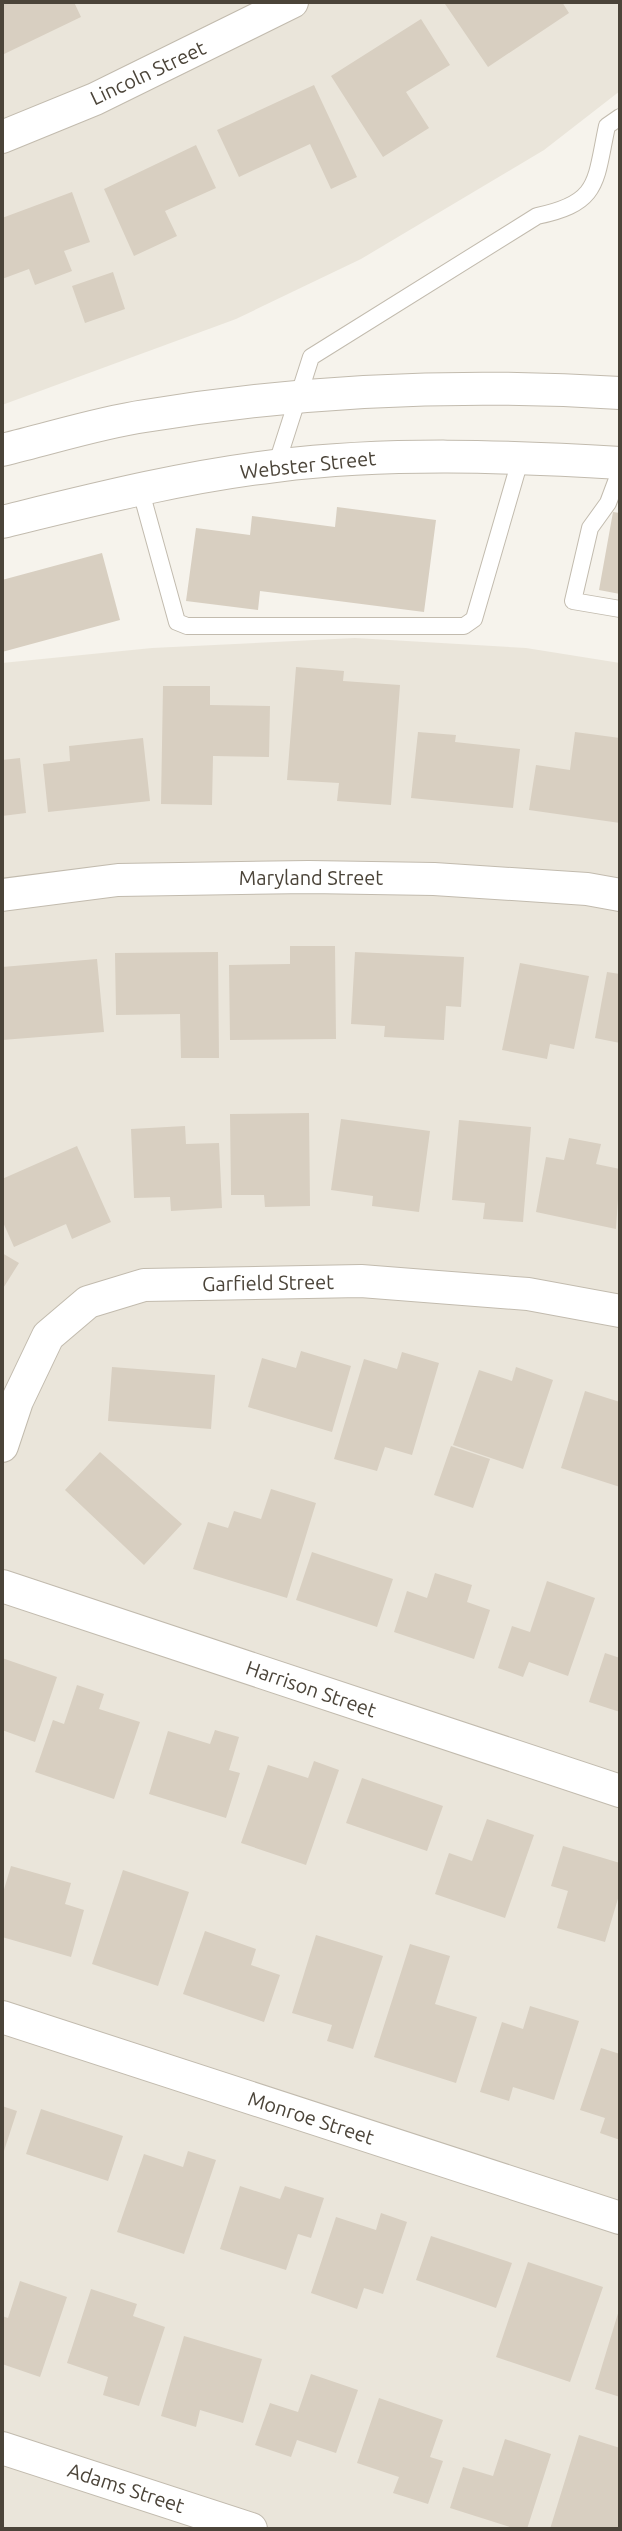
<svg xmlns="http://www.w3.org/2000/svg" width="622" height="2531" font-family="Ubuntu,sans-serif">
	<rect width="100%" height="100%" fill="#f6f3ec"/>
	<path fill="#eae5da" d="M2 2H620V91L544 150 361 259 236 319 2 405Z
		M355 638 526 648 620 663V2529H2V663L152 648Z"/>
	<path fill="#d8cfc1" d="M2 2H74L81 17 2 55Z
		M448 2H562L569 13 488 67 445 4Z
		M421 19 450 65 406 92 429 128 383 157 331 76Z
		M314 85 357 177 331 189 310 144 239 177 217 130Z
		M196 145 216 188 165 211 177 236 134 256 104 189Z
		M72 192 90 242 64 251 72 271 35 285 29 269 2 279V218Z
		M113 272 125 309 85 323 72 286Z
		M337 507 436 520 424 612 260 591 258 610 186 601 196 528 250 535 252 516 335 527Z
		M613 512 620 513V594L599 590Z
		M102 553 120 620 2 652V580Z
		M296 667 344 671 343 681 400 685 391 805 337 801 339 783 287 780Z
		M163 686H210V705L270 706 269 757 213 756 212 805 161 804Z
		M418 732 456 735 455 742 520 749 513 808 411 798Z
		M575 732 620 738V823L529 810 536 765 570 770Z
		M143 738 150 801 48 812 43 764 70 761 69 746Z
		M20 758 26 813 2 816V760Z
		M290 946H335L336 1039 230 1040 229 965 290 964Z
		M218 952 219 1058H181L180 1014 116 1015 115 953Z
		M355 952 464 957 461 1007 446 1006 444 1040 384 1037 385 1026 351 1024Z
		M97 959 104 1032 2 1040V967Z
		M520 963 589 976 574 1049 550 1044 547 1059 502 1050Z
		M607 972 620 974V1043L595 1038Z
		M309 1113 310 1206 265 1207 264 1195H231L230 1114Z
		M341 1119 430 1131 419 1212 372 1206 373 1196 331 1190Z
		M459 1120 531 1127 523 1222 483 1219 485 1203 452 1200Z
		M185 1126 186 1144 219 1143 222 1208 171 1211 170 1197 134 1198 131 1129Z
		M569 1138 601 1144 596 1164 620 1169 616 1229 536 1212 546 1157 564 1160Z
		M77 1146 111 1222 72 1239 66 1224 14 1247 2 1220V1179Z
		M2 1253 19 1263 2 1290Z
		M301 1351 351 1366 332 1432 248 1407 262 1358 296 1368Z
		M402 1352 439 1363 412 1455 385 1447 377 1471 334 1459 364 1359 397 1369Z
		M112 1367 215 1375 211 1429 108 1421Z
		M516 1367 553 1380 523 1469 453 1445 479 1370 512 1381Z
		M585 1391 620 1402V1487L561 1468Z
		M451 1446 490 1459 473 1508 434 1495Z
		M100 1452 182 1524 144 1565 65 1490Z
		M271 1489 316 1503 287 1598 193 1569 208 1522 228 1528 234 1511 261 1519Z
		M312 1552 393 1579 377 1627 296 1600Z
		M435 1573 472 1585 467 1602 490 1610 474 1659 394 1632 407 1591 427 1598Z
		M547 1581 595 1598 568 1676 529 1662 523 1677 498 1668 512 1626 530 1632Z
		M605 1653 620 1658V1712L589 1702Z
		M2 1658 57 1677 35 1742 2 1730Z
		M77 1685 104 1694 99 1709 140 1722 114 1799 35 1772 53 1720 64 1724Z
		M215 1730 239 1737 229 1770 240 1773 226 1818 149 1794 168 1731 210 1744Z
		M314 1761 339 1770 306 1865 241 1843 268 1765 308 1778Z
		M362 1778 443 1806 427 1851 346 1823Z
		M487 1819 534 1835 505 1918 435 1894 449 1853 472 1861Z
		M563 1846 620 1863V1892L605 1942 557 1928 568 1891 551 1886Z
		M11 1866 71 1883 65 1904 84 1910 71 1957 2 1937V1896Z
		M123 1870 189 1892 158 1986 92 1964Z
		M205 1931 256 1949 251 1965 280 1975 264 2022 183 1994Z
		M316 1935 383 1956 353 2049 327 2041 332 2025 292 2013Z
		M410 1944 450 1956 435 2004 477 2017 456 2083 374 2057Z
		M530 2006 579 2021 554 2100 513 2087 509 2101 480 2092 502 2022 523 2029Z
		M601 2048 620 2054V2140L600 2133 605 2118 580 2110Z
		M2 2106 17 2111 3 2154 2 2153Z
		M41 2109 123 2136 108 2181 26 2154Z
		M188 2151 216 2160 184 2254 117 2232 144 2154 183 2167Z
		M240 2186 280 2199 285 2186 324 2198 311 2238 298 2234 286 2270 220 2249Z
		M381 2213 407 2222 383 2294 364 2288 357 2309 311 2293 336 2217 376 2230Z
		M431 2236 512 2263 496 2308 416 2280Z
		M528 2262 603 2287 570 2382 496 2357Z
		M20 2281 67 2297 40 2377 2 2364V2316L8 2318Z
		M91 2289 137 2304 133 2316 165 2327 139 2406 103 2395 108 2377 67 2363Z
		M619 2310H620V2397L595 2389Z
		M184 2336 262 2359 243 2423 200 2410 196 2427 161 2416Z
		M311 2374 358 2390 336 2453 297 2440 291 2457 255 2445 270 2403 298 2412Z
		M379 2398 443 2420 430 2457 443 2461 428 2504 393 2493 399 2477 357 2463Z
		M579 2435 620 2448V2529H550Z
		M505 2439 551 2454 527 2529H516L450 2508 463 2467 493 2476Z"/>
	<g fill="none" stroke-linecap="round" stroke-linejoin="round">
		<g stroke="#c2bbae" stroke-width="18">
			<path id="lane" d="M276 466 311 357 537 216C600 203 595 182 607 126L620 117
				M620 471 608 503 590 528 573 601 620 609
				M140 488 177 622 187 626H464L474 619 521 457"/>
		</g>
		<g stroke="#c2bbae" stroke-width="34">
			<path id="street" d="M2 137 95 99 292 2
				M2 450C49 439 97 423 145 416 303 390 460 383 620 393
				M2 522C92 500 182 477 275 466 389 452 505 456 620 463
				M2 895 118 880 309 877 434 879 587 889 620 895
				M2 1446 17 1401 48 1336 88 1302 144 1285 361 1281 528 1294 620 1311
				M2 1586 620 1791
				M2 2017 620 2218
				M2 2448 251 2529"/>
		</g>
		<use href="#lane" stroke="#fff" stroke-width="16"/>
		<use href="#street" stroke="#fff" stroke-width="32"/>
	</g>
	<g text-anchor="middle" stroke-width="7" stroke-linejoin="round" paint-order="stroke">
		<g font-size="20" fill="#4b4439" stroke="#fff">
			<text transform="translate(148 73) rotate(-25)" y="7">Lincoln Street</text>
			<text transform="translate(308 465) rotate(-6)" y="7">Webster Street</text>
			<text x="311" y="885">Maryland Street</text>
			<text transform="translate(268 1283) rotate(-1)" y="7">Garfield Street</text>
			<text transform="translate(311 1689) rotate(19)" y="7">Harrison Street</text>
			<text transform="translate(311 2118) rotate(18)" y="7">Monroe Street</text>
			<text transform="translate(126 2488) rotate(18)" y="7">Adams Street</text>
		</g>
	</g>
	<rect width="622" height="2531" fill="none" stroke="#4b4439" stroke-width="8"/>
</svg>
